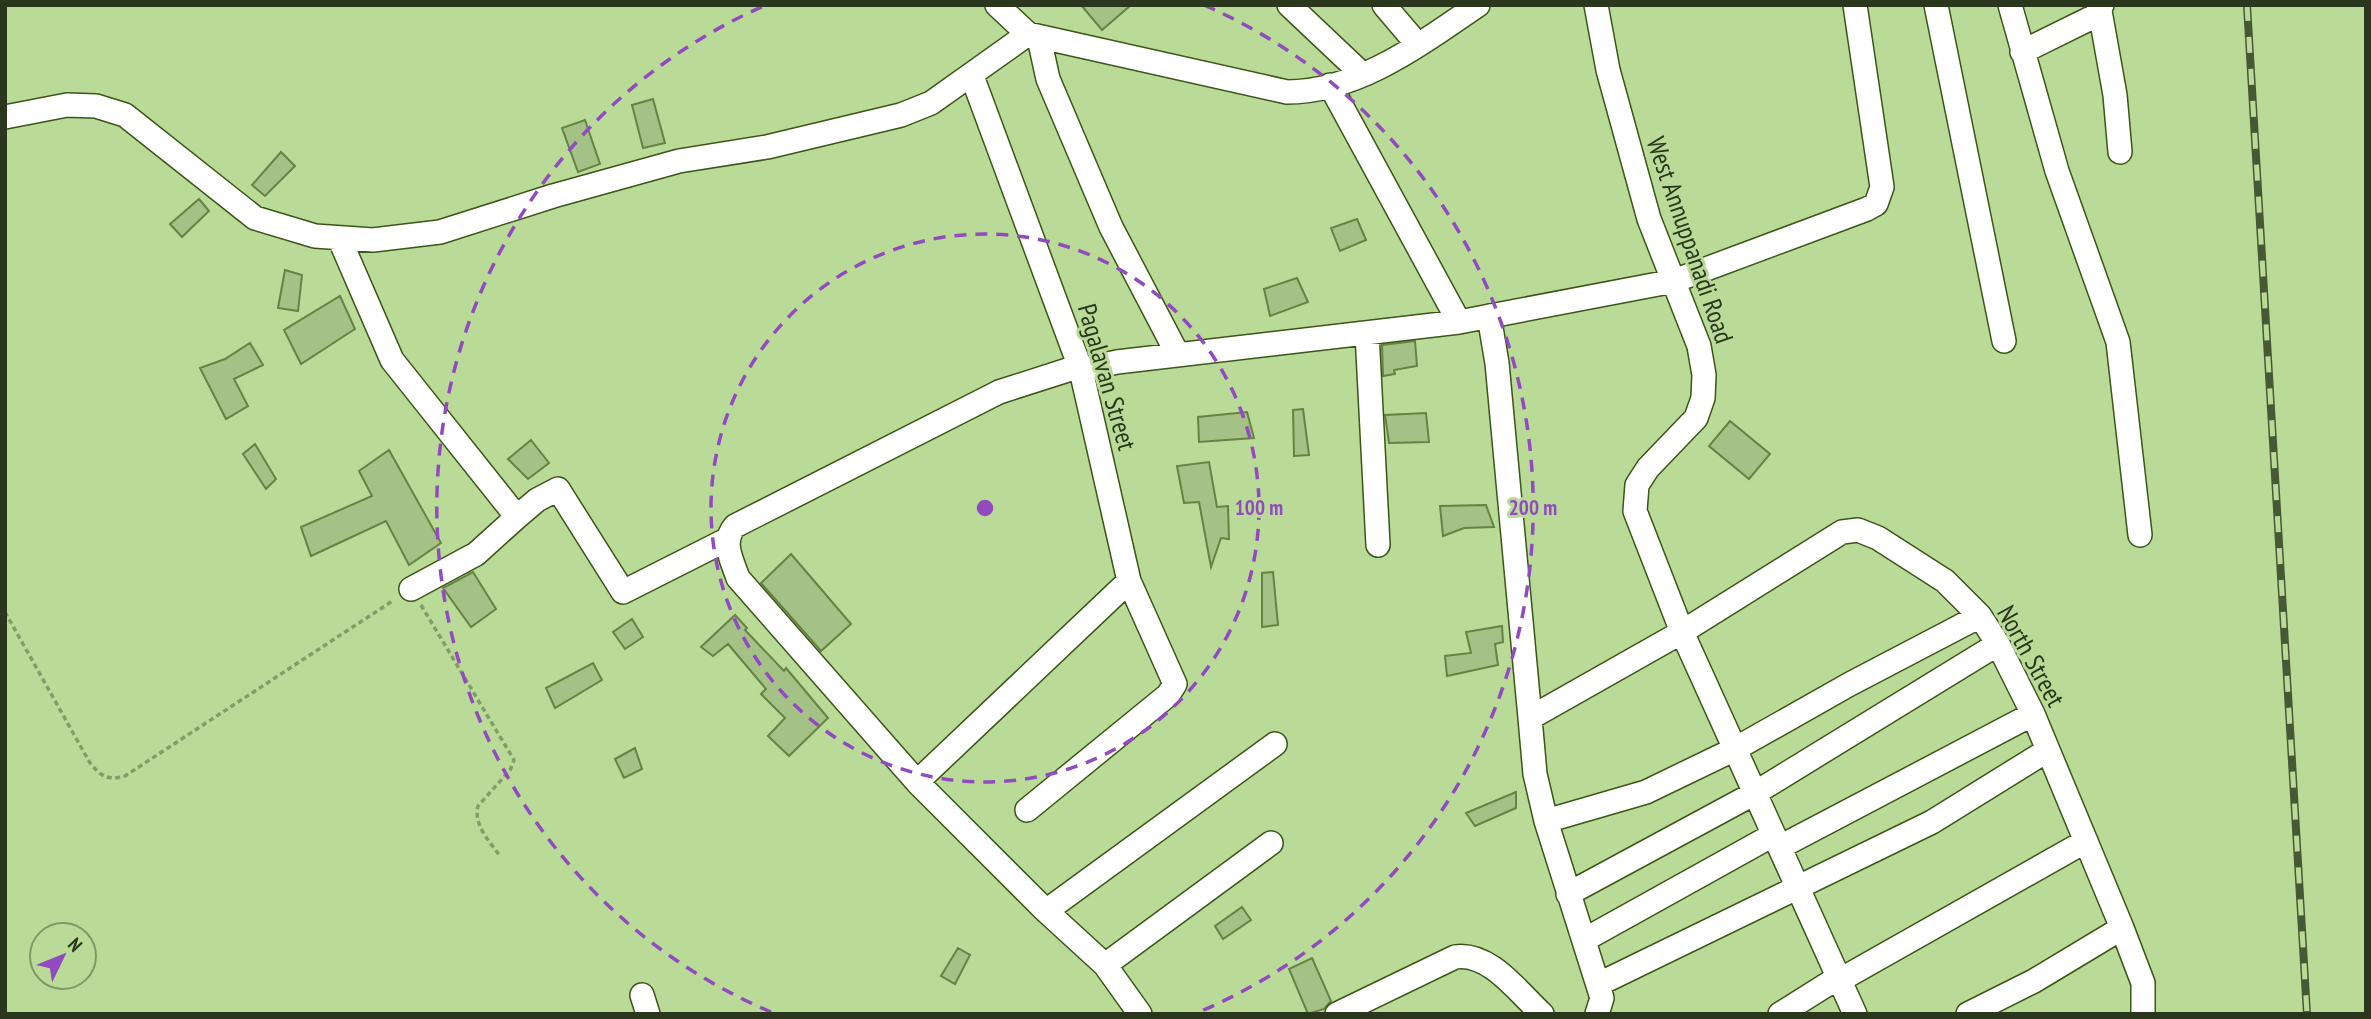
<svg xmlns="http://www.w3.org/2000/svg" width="2371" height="1019" font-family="'PT Sans Narrow',sans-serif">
	<rect width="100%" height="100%" fill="#badb98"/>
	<path fill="#a4c186" stroke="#658343" stroke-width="2" d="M1081 5H1131L1102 30Z
		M653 99 665 143 643 148 632 105Z
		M585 120 600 164 578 172 562 128Z
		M281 152 295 166 265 196 252 185Z
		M199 199 209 211 182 237 170 224Z
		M1357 219 1366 240 1340 251 1331 228Z
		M285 270 302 275 298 311 278 308Z
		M1297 278 1308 302 1270 316 1264 289Z
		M340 296 355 329 301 364 284 330Z
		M1415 341 1417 366 1394 370 1395 374 1383 376 1382 345Z
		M250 343 263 365 234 379 248 406 226 419 200 368 225 359Z
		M1303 409 1309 455 1294 456 1293 410Z
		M1247 412 1254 438 1199 442 1198 417Z
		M1426 413 1429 442 1389 443 1385 415Z
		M1730 421 1770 454 1749 479 1709 446Z
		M531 440 549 463 528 479 508 459Z
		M255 444 276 479 266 489 243 454Z
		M389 450 441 543 409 565 386 521 311 556 301 527 372 496 359 471Z
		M1209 462 1217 507 1228 506 1229 539 1221 538 1211 567 1199 502 1184 503 1177 466Z
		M1486 505 1494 527 1464 528 1443 536 1440 506Z
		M791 554 851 624 821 651 761 583Z
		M473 572 496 609 471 627 443 588Z
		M1273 572 1278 625 1262 627V573Z
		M735 615 747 628 745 630 784 671 786 668 828 718 789 756 768 736 785 718 761 694 766 689 728 644 713 656 701 647Z
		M632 619 643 637 625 649 613 632Z
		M1502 626 1503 642 1495 644 1498 665 1447 676 1445 656 1471 653 1466 632Z
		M593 663 602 680 555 708 546 688Z
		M635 748 642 769 624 778 615 759Z
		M1516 792V808L1475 826 1466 813Z
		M1242 907 1251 920 1223 939 1215 926Z
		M958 948 970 955 955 984 941 976Z
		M1312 958 1331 1001 1324 1009 1308 1014 1289 969Z"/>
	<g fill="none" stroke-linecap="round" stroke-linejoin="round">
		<g stroke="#3b5616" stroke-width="26">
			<path id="minor" d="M997 5 1028 34
				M1289 5 1361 73
				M1384 5 1418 45
				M1596 5 1608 70 1649 219 1699 346 1704 375 1703 398 1696 418 1648 468 1637 485 1635 511 1682 632 1855 1014
				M1936 5 2004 341
				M2010 5 2057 171 2118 342 2140 535
				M2100 11 2115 95 2120 152
				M1039 38 1048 79 1111 227 1178 355
				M2022 52 2095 16 2102 5
				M972 76 1081 370 1129 581 1175 684 1168 695 1027 810
				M1330 85 1459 322
				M5 117 67 105 96 106 125 115 255 218 315 236 373 240 440 232 553 196 679 161 767 147 901 115 931 103 1028 34 1287 92C1358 92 1422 43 1478 5
				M340 240 392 360 517 517 476 554 411 589
				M1489 316 1497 363 1530 718
				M1367 333 1378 545
				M1080 366 999 392 735 526C721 542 732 560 738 578L917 782 1129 581
				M1081 370 1117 362 1459 322 1674 281 1867 209 1876 204 1882 187 1855 5
				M517 517 537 500 558 489 623 592 728 539
				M917 782 1046 911 1105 965 1140 1014
				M1546 821 1646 792 1735 749 1850 684 1980 616
				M1780 847 2033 714
				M1568 894 1755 793 1998 644
				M1046 911 1275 744
				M1584 940 1773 835
				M1105 965 1271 843
				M1840 980 2086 841
				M1599 984 1932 822 2048 750
				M642 995 648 1014
				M1337 1014 1455 957C1490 952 1518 992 1542 1014
				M1597 1014 1602 998 1546 821 1535 774 1530 718 1682 632 1842 532 1858 530 1878 538 1945 581 1980 616 1998 644 2033 714 2122 928 2143 983V1014
				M1780 1014 1839 977
				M1968 1014 2034 981 2122 928"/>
		</g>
		<path stroke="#839d69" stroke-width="3.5" stroke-dasharray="5 3.5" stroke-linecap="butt" d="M421 605 514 760 510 770 478 806C473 825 490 842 500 856
			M5 612 90 763C101 776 107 781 125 776L394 600"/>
		<use href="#minor" stroke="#fff" stroke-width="23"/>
		<g stroke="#475835" stroke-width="8">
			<path id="rail" d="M2247 5 2307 1014"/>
		</g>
		<use href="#rail" stroke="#badb98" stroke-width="5" stroke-dasharray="16" stroke-linecap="butt"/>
	</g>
	<g fill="none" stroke="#914bbf" stroke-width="3.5" stroke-dasharray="12 9">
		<circle cx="985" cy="508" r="274"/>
		<path d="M771 1012A548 548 0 0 1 766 5M1204 5A548 548 0 0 1 1199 1012"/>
	</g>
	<g text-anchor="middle" stroke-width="6" stroke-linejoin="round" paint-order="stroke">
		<g font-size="26" fill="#2a371c" stroke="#badb98">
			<text transform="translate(1690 240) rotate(71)" y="9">West Annuppanadi Road</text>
			<text transform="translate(1107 377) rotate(74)" y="9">Pagalavan Street</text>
			<text transform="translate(2031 656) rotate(61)" y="9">North Street</text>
		</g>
	</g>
	<circle cx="985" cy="508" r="10" fill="#914bbf" stroke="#badb98" stroke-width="3.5"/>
	<g font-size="21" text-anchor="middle" font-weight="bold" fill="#914bbf" stroke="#badb98" stroke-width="6" stroke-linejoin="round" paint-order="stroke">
		<text x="1259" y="515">100 m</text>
		<text x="1533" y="515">200 m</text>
	</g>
	<rect width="2371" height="1019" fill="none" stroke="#2a371c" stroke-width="14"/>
	<g transform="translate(63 956) rotate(47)"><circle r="33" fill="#badb98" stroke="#809966" stroke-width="2"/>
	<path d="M0-5L12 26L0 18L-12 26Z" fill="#914bbf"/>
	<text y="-10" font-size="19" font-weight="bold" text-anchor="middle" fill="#2a371c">N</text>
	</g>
</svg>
